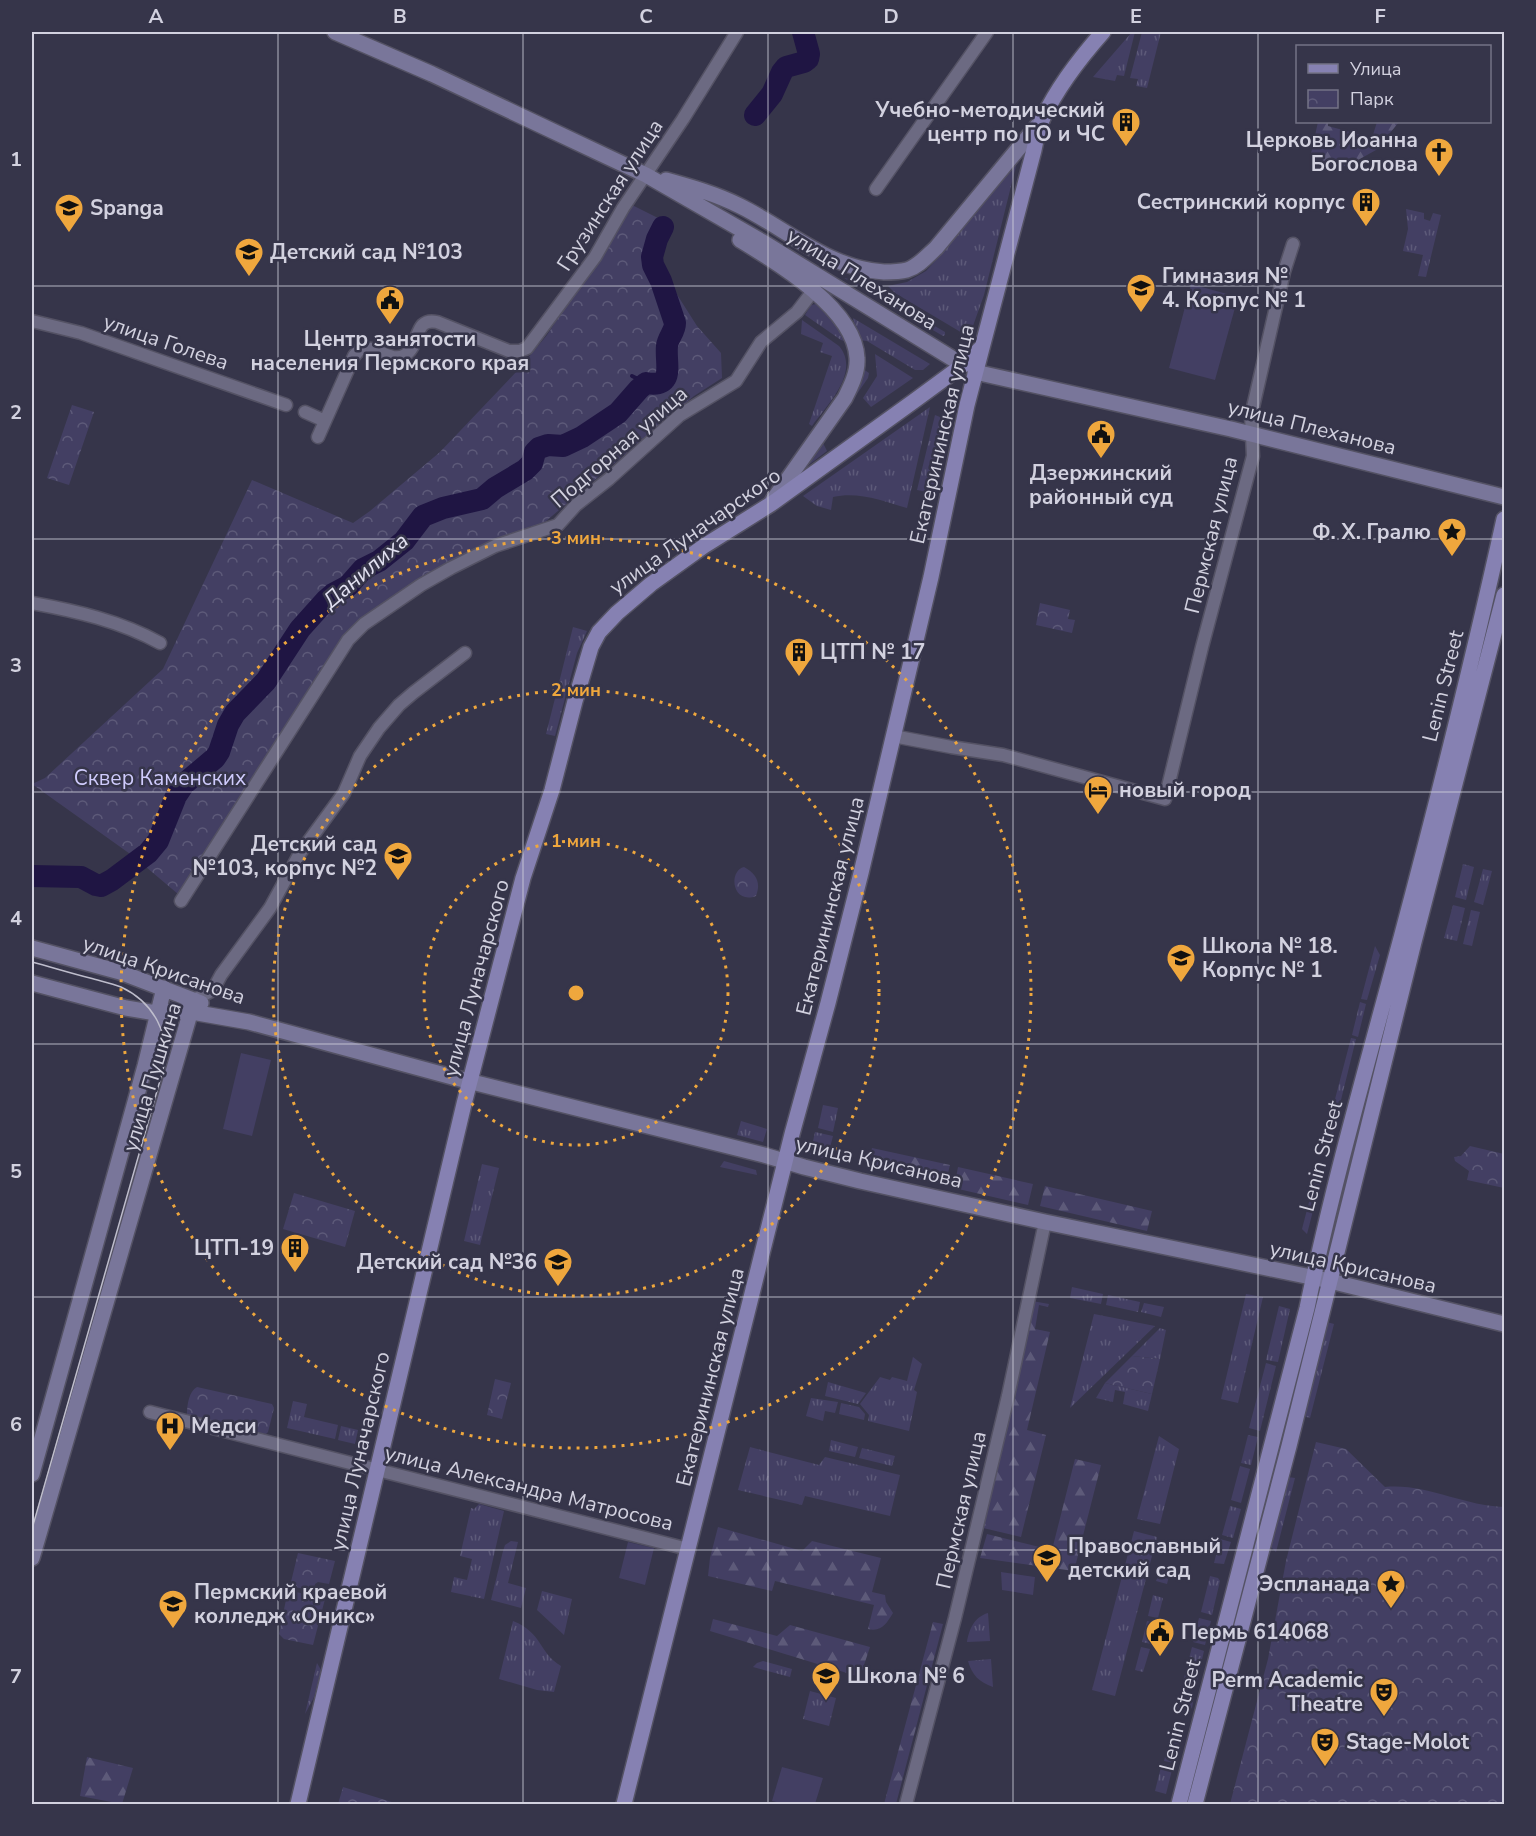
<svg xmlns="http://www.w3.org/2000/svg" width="1536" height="1836" font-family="'Nunito Sans',sans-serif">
	<defs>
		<pattern id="grass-tufts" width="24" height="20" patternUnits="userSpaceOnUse" patternTransform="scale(1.5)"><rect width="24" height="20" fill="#433f63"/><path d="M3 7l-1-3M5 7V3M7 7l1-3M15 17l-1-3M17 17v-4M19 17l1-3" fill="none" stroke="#5d5a79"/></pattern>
		<pattern id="forest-firs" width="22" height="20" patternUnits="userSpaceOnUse" patternTransform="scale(1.5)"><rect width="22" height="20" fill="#433f63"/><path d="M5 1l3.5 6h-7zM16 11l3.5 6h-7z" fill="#5d5a79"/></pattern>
		<pattern id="park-crowns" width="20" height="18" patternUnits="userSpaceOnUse" patternTransform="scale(1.5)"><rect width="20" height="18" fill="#433f63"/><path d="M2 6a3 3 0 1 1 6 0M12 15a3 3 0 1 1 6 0" fill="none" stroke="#5d5a79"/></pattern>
	</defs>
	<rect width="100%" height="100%" fill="#36354a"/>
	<path fill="url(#grass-tufts)" d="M1132 32H1135L1124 76 1117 75 1115 81 1093 77Z
		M1142 32H1161L1147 88 1136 86 1138 79 1130 78Z
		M1019 154 984 295 969 337 895 293 888 286 907 282 926 271 937 259 1010 167Z
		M1406 209 1424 213V219L1430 221 1433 213 1441 215 1426 277 1418 276 1423 255 1403 251 1408 229Z
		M844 278 877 284 878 293 945 332V335L943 336Z
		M816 304C830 310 840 329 848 342L841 340 805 315 811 305Z
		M853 318 930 364 923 370H915L867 341 859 340Z
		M802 320 839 346C861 372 827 405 812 426L809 424 832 356 820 352 823 343 801 334Z
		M875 354 913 378 871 407 863 398 877 376Z
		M863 369 869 373 868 378 823 443 827 451 802 470Z
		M930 407 907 508C883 501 858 491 833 497L831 510 817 506 803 496Z
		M935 415 945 419 947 426 932 493 917 490Z
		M573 627 587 631 577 653 555 736 546 734Z
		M1463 864 1474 867 1466 900 1455 897Z
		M1483 869 1492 871 1483 905 1474 902Z
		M1453 905 1465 908 1457 941 1444 938Z
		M1471 910 1480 912 1472 946 1463 944Z
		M1375 946 1380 955 1367 1000 1361 999Z
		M1360 1002 1366 1004 1358 1037 1352 1035Z
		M1351 1038 1356 1039 1340 1104 1334 1103Z
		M823 1105 838 1108 833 1132 818 1128Z
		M1332 1109 1339 1110 1331 1141 1325 1139Z
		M741 1121 767 1129 763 1142 737 1135Z
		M815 1132 833 1136 827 1159 810 1155Z
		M724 1161 756 1170 757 1175 720 1167Z
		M482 1164 499 1168 480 1245 464 1241Z
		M1315 1179 1321 1180 1307 1234 1302 1229Z
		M1072 1287 1103 1294 1101 1304 1070 1298Z
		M1246 1294 1263 1297 1238 1403 1221 1399Z
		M1108 1295 1140 1302 1138 1312 1106 1305Z
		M1144 1303 1164 1307 1161 1317 1141 1312Z
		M1279 1306 1290 1309 1278 1362 1266 1360Z
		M1094 1314 1155 1326 1070 1408Z
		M1327 1322 1334 1324 1310 1418 1303 1416Z
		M1160 1328 1166 1330 1160 1359 1132 1356Z
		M913 1357 922 1364 914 1390 917 1392 909 1431 868 1421 869 1415 860 1404 880 1377 890 1380 892 1377 907 1381Z
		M1266 1363 1276 1366 1260 1431 1249 1428Z
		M828 1382 866 1393 858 1404 825 1396Z
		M1105 1383 1152 1394 1148 1411 1123 1404 1125 1392 1115 1390 1113 1402 1096 1398Z
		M811 1398 838 1402 835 1413 825 1411 823 1421 806 1416Z
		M293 1401 307 1404 304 1417 338 1425 335 1439 287 1428Z
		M841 1403 859 1407 865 1414 864 1420 839 1414Z
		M341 1426 358 1430 355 1444 338 1440Z
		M1248 1435 1258 1437 1251 1465 1241 1463Z
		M1159 1436 1179 1449 1160 1524 1137 1519Z
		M831 1440 858 1447 855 1457 829 1451Z
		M750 1447 819 1465 825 1457 900 1475 890 1516 805 1496 802 1505 738 1490Z
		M862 1448 895 1456 892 1466 859 1458Z
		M1240 1466 1250 1469 1241 1503 1231 1500Z
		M1288 1477 1295 1478 1276 1552 1270 1546Z
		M479 1504 504 1511 484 1599 451 1592 454 1577 467 1580 472 1559 460 1556 471 1508 474 1509Z
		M1230 1506 1241 1509 1233 1538 1222 1535Z
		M1134 1531 1157 1537 1115 1696 1092 1690Z
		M1220 1539 1231 1542 1224 1564 1214 1563Z
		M511 1541 518 1542 508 1583 526 1588 521 1608 491 1600 503 1551 505 1545Z
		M1168 1568H1171L1167 1584 1156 1581 1159 1574Z
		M1210 1576 1218 1578 1220 1581 1212 1615 1201 1612Z
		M542 1591 572 1599 564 1635 537 1610Z
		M1153 1595 1163 1598 1158 1618 1148 1616Z
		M988 1613 990 1641 967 1642C969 1630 974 1617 988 1613Z
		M1199 1618 1211 1621 1205 1645 1193 1642Z
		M513 1621C543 1633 538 1652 561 1666L554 1692 537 1690 499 1679Z
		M1147 1621 1156 1623 1151 1644 1142 1642Z
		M1141 1647 1150 1649 1143 1672 1135 1670Z
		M1192 1647 1204 1651 1196 1685 1183 1682Z
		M991 1659 993 1687C979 1682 972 1675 968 1661Z
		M763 1661 792 1669 790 1677 753 1667 757 1663Z
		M317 1663 321 1670 314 1697 305 1714Z
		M810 1691 836 1698 829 1726 803 1719Z
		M1182 1694 1194 1697 1192 1708 1185 1712 1177 1710Z
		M1173 1724 1180 1726 1182 1733 1174 1763 1164 1761Z
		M1162 1763 1173 1766 1166 1794 1155 1791Z"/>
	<path fill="url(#forest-firs)" d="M1318 122H1328V126L1372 138 1377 122H1399L1376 150 1358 160 1333 171 1313 161 1310 158Z
		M872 1148 950 1165 945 1185 867 1168Z
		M958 1167 1033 1184 1028 1205 954 1188Z
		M1045 1186 1152 1211 1147 1231 1040 1206Z
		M1032 1301 1049 1304 1048 1307 1039 1305 1035 1329 1050 1332 1027 1430 1046 1435 1021 1537 979 1527Z
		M1075 1459 1101 1465 1074 1571 980 1558 987 1534 1052 1550Z
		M718 1527 802 1551 812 1541 881 1558 872 1592 885 1595 886 1602 893 1613C886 1624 882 1632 868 1629L874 1605 775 1581 772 1591 708 1576 710 1558Z
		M713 1619 777 1636 790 1625 870 1647 860 1677 710 1631Z
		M933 1622 943 1624 896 1804H884Z
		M87 1757 133 1768 122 1804 80 1796Z"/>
	<path fill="url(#park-crowns)" d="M632 205 662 220 653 243 662 271 697 326 721 353 722 378 694 396 539 527 530 526 529 530 352 628 178 894 133 856 32 784 45 778 163 669 252 480 353 523 370 511 440 452 519 369 547 335Z
		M72 405 94 412 69 485 47 478Z
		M1040 603 1070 610 1068 619 1075 620 1072 633 1036 625Z
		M744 867C757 874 761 883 756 896 732 905 728 871 744 867Z
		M1470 1146 1504 1154V1188L1467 1180 1469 1171 1455 1161 1454 1157 1461 1156Z
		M294 1193 355 1211 345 1247 283 1229Z
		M1132 1356 1160 1359 1152 1394 1105 1383Z
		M495 1379 511 1383 502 1419 487 1415Z
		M197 1387 272 1404 274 1408 268 1432 266 1434 190 1418 187 1414C187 1405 189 1391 197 1387Z
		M1316 1442 1346 1449 1385 1487C1425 1483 1464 1506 1504 1507V1795L1502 1804H1230L1268 1659 1286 1561Z
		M298 1553 335 1561 329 1584 318 1582 315 1584 314 1591 290 1586Z
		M288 1590 325 1599 313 1645 284 1639 279 1634Z
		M343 1787 395 1803 396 1804H338Z"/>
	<path fill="#433f63" d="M1191 284 1238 297 1215 380 1169 368Z
		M241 1053 271 1060 252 1136 223 1129Z
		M628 1542 654 1548 645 1585 619 1578Z
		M1001 1572 1035 1577 1033 1595 1002 1590Z
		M782 1767 823 1778 815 1804H785L772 1801Z"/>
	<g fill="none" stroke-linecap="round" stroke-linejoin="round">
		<path stroke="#1f1543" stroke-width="4" d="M632 376 646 383"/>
		<path stroke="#1f1543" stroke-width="22" d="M755 115 772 94 782 72 786 67 804 62 808 59 809 54 803 32
			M32 876 81 877 96 885 101 886 112 880 148 853 158 841 176 796 184 784 215 758 219 752 228 725 235 713 266 681 300 629 326 600 333 594 348 586 363 569 379 561 404 541 423 516 443 508 482 499 495 488 525 470 532 463 535 452 539 448 548 445 563 446 582 437 618 413 639 389 646 383C676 388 665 364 667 346 668 337 675 332 675 323L661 281 653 265 652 257 657 239 663 227"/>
		<g stroke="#545264" stroke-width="15">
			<path id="minor" d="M876 189 987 32
				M32 321 81 333 286 405
				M305 412 325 421
				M318 437 354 356 360 349C375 344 391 364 405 355 421 345 413 317 437 322L509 351H520L527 348 595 257 623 208 683 119 737 32
				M32 603C76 611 120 621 160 643
				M893 736 951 747 1003 755 1165 799 1202 647 1253 456 1251 416 1284 272 1293 244
				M181 901 341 651 348 640 364 624 421 585 451 568 495 546 558 525 576 505 609 479 680 415 736 381 761 342 797 312 813 291
				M194 1000 213 990 221 975 270 908 300 853 344 793 360 756 379 728 399 705 413 693 465 653
				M150 1412 688 1549
				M906 1804 955 1618 1008 1396 1045 1222"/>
		</g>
		<g stroke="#545264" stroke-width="18">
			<path id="secondary" d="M335 32 432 74 646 175 761 241 963 365
				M666 180C691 187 716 194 740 206 787 229 829 269 884 272 892 272 899 272 907 270 919 266 927 256 936 248L1042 120
				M740 240C778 263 855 309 857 358 858 372 851 386 845 398L773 500
				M975 372 1231 429 1504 497
				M32 948 120 972 201 1003
				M32 983 126 1008 150 1012 186 1011 249 1022 456 1078 764 1155 804 1167 860 1181 1045 1222 1330 1281 1504 1324
				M32 1474 145 1066 164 988
				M32 1558 194 1000"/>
		</g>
		<g stroke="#545264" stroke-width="18">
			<path id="primary" d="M298 1804 464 1104 523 878 552 790 575 701 591 647 599 632 617 613 651 584 704 546 771 504 914 401 963 365 982 347
				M624 1804 792 1134 828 1003 861 873 931 577 967 405 1034 150C1036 140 1038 128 1043 118 1058 86 1080 58 1103 32
				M1179 1804 1307 1308C1333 1183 1368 1061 1401 938 1438 799 1473 659 1504 519
				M1195 1804 1289 1446 1414 942 1504 595"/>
		</g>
		<use href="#minor" stroke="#6c6a82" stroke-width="12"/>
		<use href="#secondary" stroke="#79769a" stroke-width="15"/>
		<use href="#primary" stroke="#8681b2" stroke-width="15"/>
		<path stroke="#bebdcc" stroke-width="1.5" d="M32 962C51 967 70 973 90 978 100 981 111 983 121 987 153 1002 172 1035 163 1070L32 1529"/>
	</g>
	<path fill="none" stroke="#d2d1df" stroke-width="1.5" stroke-opacity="0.55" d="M278 32V1804M523 32V1804M768 32V1804M1013 32V1804M1258 32V1804M32 286H1504M32 539H1504M32 792H1504M32 1044H1504M32 1297H1504M32 1550H1504"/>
	<g fill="none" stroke="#efa73d" stroke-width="3" stroke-dasharray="3 6">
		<circle cx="576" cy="993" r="152"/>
		<circle cx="576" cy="993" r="303"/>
		<circle cx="576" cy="993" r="455"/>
	</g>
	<defs>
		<g id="building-pin" transform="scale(1.5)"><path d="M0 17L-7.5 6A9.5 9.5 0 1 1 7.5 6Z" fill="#efa73d" stroke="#36354a"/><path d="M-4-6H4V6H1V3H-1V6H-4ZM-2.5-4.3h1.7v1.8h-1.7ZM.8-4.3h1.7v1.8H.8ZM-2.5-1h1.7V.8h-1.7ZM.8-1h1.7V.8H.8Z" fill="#111"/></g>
		<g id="church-pin" transform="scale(1.5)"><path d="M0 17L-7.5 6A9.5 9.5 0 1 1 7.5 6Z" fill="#efa73d" stroke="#36354a"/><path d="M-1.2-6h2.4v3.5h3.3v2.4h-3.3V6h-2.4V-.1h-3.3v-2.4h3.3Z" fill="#111"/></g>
		<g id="school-pin" transform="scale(1.5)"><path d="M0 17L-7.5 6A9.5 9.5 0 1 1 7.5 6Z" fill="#efa73d" stroke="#36354a"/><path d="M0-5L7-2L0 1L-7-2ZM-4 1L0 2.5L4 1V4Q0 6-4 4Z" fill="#111"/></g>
		<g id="civic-pin" transform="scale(1.5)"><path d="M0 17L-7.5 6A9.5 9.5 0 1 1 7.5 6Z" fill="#efa73d" stroke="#36354a"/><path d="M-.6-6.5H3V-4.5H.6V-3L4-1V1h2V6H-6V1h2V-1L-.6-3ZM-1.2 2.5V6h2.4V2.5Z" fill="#111"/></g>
		<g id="sight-pin" transform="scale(1.5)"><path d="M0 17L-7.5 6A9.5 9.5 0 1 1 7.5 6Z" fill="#efa73d" stroke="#36354a"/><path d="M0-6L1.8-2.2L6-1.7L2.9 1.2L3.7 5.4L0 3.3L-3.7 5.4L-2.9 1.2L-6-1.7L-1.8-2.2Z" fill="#111"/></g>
		<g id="hotel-pin" transform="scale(1.5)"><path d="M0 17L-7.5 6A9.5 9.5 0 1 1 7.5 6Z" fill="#efa73d" stroke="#36354a"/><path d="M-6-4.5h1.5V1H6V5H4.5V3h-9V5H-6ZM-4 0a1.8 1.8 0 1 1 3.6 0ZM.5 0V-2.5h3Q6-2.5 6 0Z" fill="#111"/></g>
		<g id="hospital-pin" transform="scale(1.5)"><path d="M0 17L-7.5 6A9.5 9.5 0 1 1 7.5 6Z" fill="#efa73d" stroke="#36354a"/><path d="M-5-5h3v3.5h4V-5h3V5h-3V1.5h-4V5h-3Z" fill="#111"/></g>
		<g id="theatre-pin" transform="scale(1.5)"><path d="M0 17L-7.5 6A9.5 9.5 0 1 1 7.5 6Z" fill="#efa73d" stroke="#36354a"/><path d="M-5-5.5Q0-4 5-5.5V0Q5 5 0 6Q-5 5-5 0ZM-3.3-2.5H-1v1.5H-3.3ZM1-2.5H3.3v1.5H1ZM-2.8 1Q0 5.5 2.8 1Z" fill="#111"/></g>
	</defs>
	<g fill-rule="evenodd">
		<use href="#building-pin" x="1126" y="122"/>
		<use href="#church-pin" x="1439" y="152"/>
		<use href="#building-pin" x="1366" y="202"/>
		<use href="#school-pin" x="69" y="208"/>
		<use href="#school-pin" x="249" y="252"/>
		<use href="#school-pin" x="1141" y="288"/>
		<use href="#civic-pin" x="390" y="300"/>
		<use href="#civic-pin" x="1101" y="434"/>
		<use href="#sight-pin" x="1452" y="532"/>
		<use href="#building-pin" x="799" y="652"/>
		<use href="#hotel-pin" x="1098" y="790"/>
		<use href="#school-pin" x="398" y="856"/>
		<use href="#school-pin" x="1181" y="958"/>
		<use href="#building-pin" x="295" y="1248"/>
		<use href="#school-pin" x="558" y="1262"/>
		<use href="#hospital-pin" x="170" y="1426"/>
		<use href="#school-pin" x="1047" y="1558"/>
		<use href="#sight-pin" x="1391" y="1584"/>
		<use href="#school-pin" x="173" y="1604"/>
		<use href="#civic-pin" x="1160" y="1632"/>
		<use href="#school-pin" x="826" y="1676"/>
		<use href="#theatre-pin" x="1384" y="1692"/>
		<use href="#theatre-pin" x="1325" y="1742"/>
	</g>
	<g text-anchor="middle" stroke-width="5" stroke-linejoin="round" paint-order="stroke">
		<g font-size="21" font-weight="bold" fill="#d2d1df" stroke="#36354a" text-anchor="start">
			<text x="1105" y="117" text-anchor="end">Учебно-методический<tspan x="1105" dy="24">центр по ГО и ЧС</tspan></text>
			<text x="1418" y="147" text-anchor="end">Церковь Иоанна<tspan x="1418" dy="24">Богослова</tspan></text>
			<text x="1345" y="209" text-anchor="end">Сестринский корпус</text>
			<text x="90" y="215">Spanga</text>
			<text x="270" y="259">Детский сад №103</text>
			<text x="1162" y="283">Гимназия №<tspan x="1162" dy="24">4. Корпус № 1</tspan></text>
			<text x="390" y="346" text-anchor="middle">Центр занятости<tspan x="390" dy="24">населения Пермского края</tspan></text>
			<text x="1101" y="480" text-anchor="middle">Дзержинский<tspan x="1101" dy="24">районный суд</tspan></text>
			<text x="1431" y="539" text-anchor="end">Ф. Х. Гралю</text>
			<text x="820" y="659">ЦТП № 17</text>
			<text x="1119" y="797">новый город</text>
			<text x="377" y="851" text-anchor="end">Детский сад<tspan x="377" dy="24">№103, корпус №2</tspan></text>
			<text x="1202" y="953">Школа № 18.<tspan x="1202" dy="24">Корпус № 1</tspan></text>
			<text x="274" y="1255" text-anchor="end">ЦТП-19</text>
			<text x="537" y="1269" text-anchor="end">Детский сад №36</text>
			<text x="191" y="1433">Медси</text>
			<text x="1068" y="1553">Православный<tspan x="1068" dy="24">детский сад</tspan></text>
			<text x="1370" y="1591" text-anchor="end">Эспланада</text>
			<text x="194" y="1599">Пермский краевой<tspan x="194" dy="24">колледж «Оникс»</tspan></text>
			<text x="1181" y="1639">Пермь 614068</text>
			<text x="847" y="1683">Школа № 6</text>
			<text x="1363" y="1687" text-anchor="end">Perm Academic<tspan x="1363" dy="24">Theatre</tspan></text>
			<text x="1346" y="1749">Stage-Molot</text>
		</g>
		<g font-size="21" fill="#d2d1df" stroke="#36354a">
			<text transform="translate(610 195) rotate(-57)" y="7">Грузинская улица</text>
			<text transform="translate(862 279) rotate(32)" y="7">улица Плеханова</text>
			<text transform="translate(166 342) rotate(19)" y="7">улица Голева</text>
			<text transform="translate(1312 427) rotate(14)" y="7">улица Плеханова</text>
			<text transform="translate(942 434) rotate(-77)" y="7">Екатерининская улица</text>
			<text transform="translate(619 447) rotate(-41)" y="7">Подгорная улица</text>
			<text transform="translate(695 531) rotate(-35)" y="7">улица Луначарского</text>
			<text transform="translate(1211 535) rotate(-76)" y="7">Пермская улица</text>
			<text transform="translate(1443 686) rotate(-76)" y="7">Lenin Street</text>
			<text transform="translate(830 906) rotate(-76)" y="7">Екатерининская улица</text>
			<text transform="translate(164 970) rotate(19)" y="7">улица Крисанова</text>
			<text transform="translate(476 978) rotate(-75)" y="7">улица Луначарского</text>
			<text transform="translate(152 1077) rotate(-73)" y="7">улица Пушкина</text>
			<text transform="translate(1321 1156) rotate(-75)" y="7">Lenin Street</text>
			<text transform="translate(879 1162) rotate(13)" y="7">улица Крисанова</text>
			<text transform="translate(1353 1267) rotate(13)" y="7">улица Крисанова</text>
			<text transform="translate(710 1377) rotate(-76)" y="7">Екатерининская улица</text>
			<text transform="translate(360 1451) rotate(-77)" y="7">улица Луначарского</text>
			<text transform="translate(529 1488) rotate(14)" y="7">улица Александра Матросова</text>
			<text transform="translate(961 1510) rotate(-77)" y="7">Пермская улица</text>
			<text transform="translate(1180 1715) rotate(-76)" y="7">Lenin Street</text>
		</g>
		<g font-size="21" fill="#cfcbfc" stroke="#36354a">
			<text x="160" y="785">Сквер Каменских</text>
		</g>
		<g font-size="22" font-style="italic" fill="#e2e1f1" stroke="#36354a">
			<text transform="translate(365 570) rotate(-40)" y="8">Данилиха</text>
		</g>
	</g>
	<circle cx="576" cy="993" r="9" fill="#efa73d" stroke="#36354a" stroke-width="3"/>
	<g font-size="18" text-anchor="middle" font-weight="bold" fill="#efa73d" stroke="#36354a" stroke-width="5" stroke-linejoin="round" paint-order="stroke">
		<text x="576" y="544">3 мин</text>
		<text x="576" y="696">2 мин</text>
		<text x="576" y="847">1 мин</text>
	</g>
	<rect width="1536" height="1836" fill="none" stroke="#36354a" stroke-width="66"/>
	<rect x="1296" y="45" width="195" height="78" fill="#36354a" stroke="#747386" stroke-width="1.5"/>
	<rect x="1308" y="64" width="30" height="9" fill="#8681b2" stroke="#747386" stroke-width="1.5"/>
	<text x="1350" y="75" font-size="18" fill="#d2d1df">Улица</text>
	<rect x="1308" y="90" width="30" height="18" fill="url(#park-crowns)" stroke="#747386" stroke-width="1.5"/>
	<text x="1350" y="105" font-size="18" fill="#d2d1df">Парк</text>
	<rect x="33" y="33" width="1470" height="1770" fill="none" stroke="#d2d1df" stroke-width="2"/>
	<g font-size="20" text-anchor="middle" font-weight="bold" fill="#d2d1df">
		<text x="156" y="23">A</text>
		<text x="400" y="23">B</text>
		<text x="646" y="23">C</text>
		<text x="891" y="23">D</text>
		<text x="1136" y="23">E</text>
		<text x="1380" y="23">F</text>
		<text x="16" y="166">1</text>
		<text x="16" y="419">2</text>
		<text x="16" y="672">3</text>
		<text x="16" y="925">4</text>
		<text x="16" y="1178">5</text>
		<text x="16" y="1431">6</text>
		<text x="16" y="1683">7</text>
	</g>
</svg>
